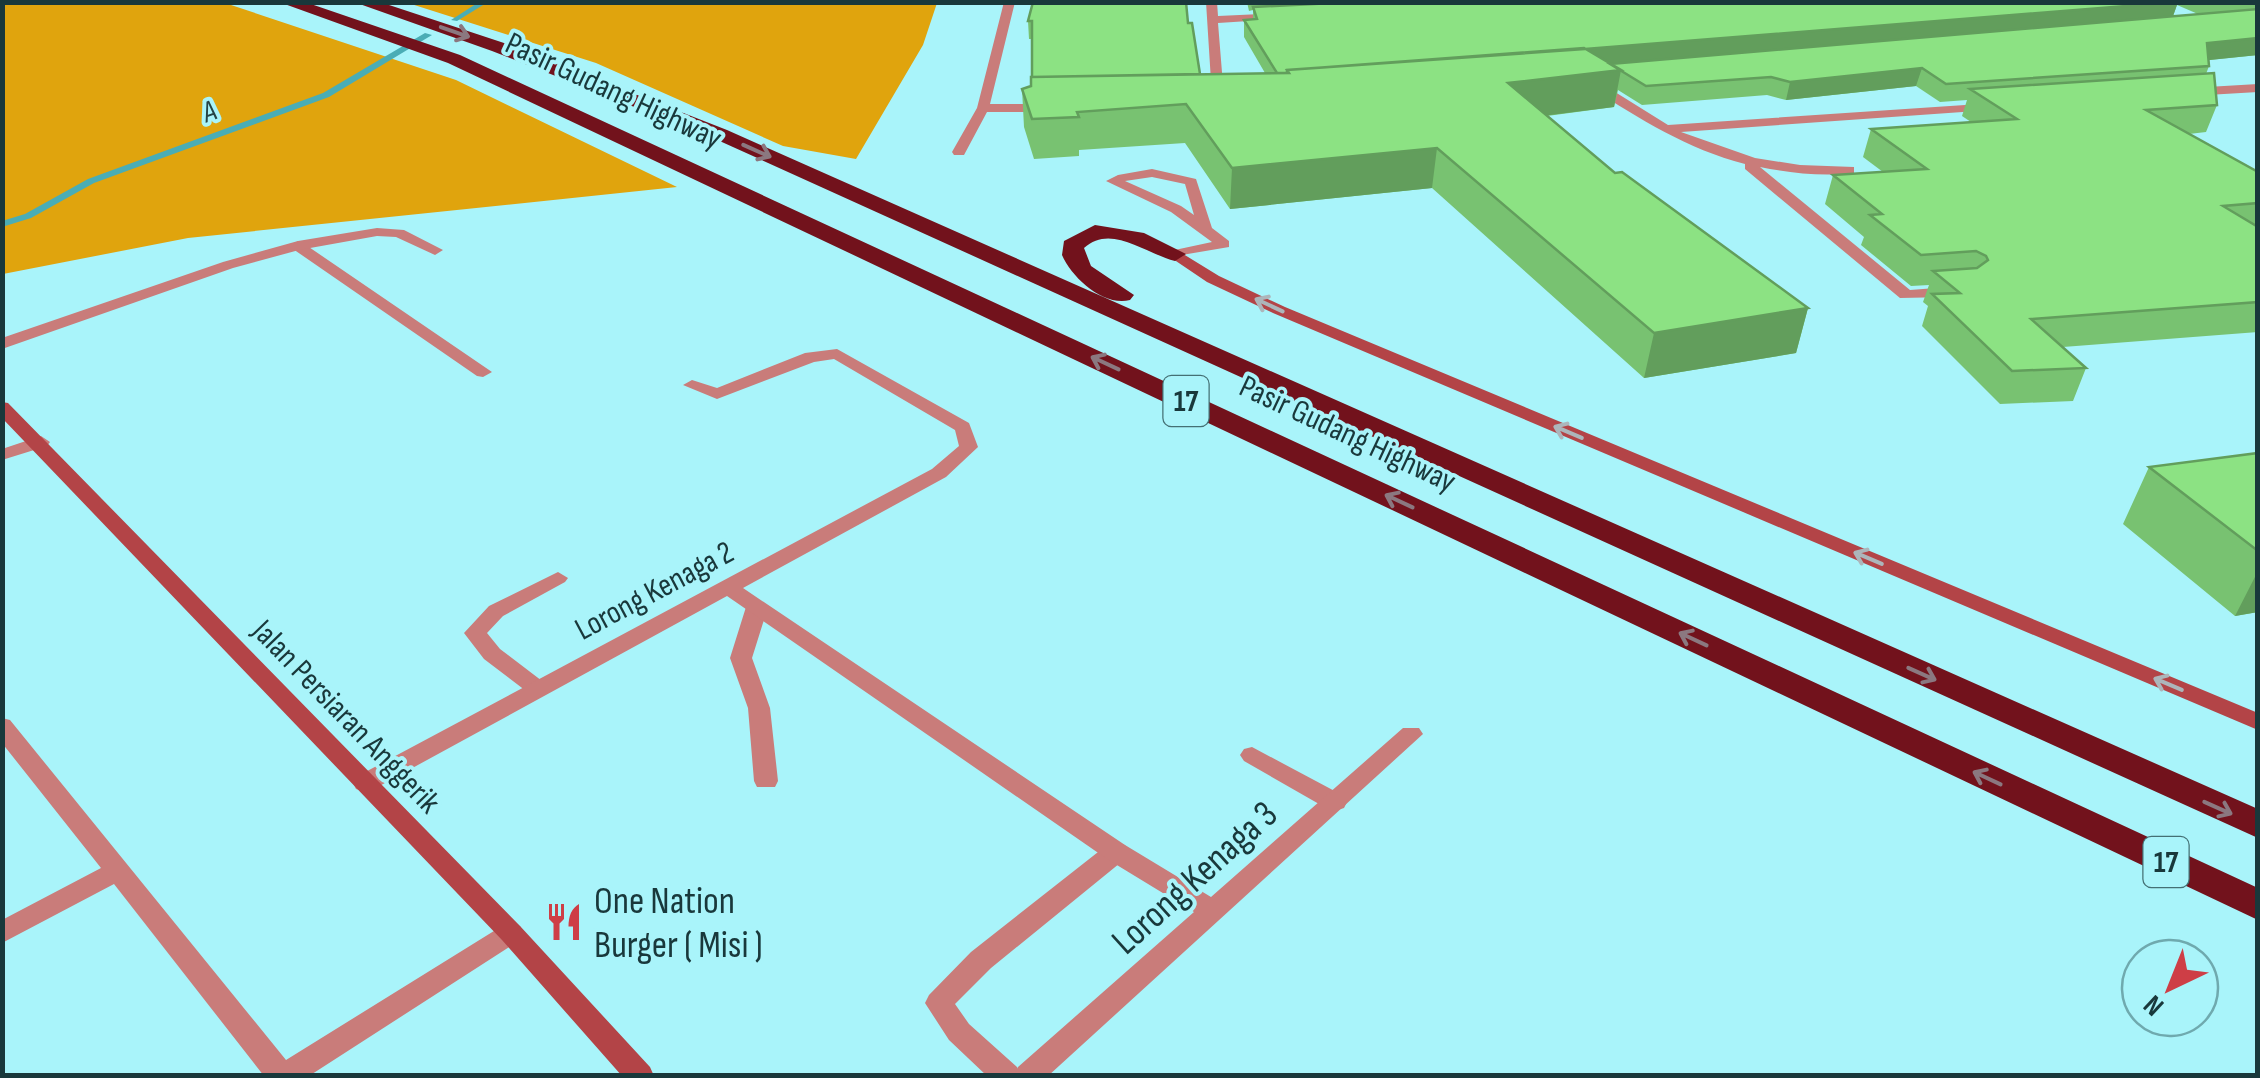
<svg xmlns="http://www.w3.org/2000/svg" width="2260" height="1078" font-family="'Sofia Sans Condensed',sans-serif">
	<rect width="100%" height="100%" fill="#a9f4fa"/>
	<path fill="#e0a40d" d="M3 2 225 3 456 80 677 187 188 238 3 274Z
		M408 3 937 2V3L923 45 856 159 783 146 596 63Z"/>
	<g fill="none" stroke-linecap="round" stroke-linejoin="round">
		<path fill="#4aadb5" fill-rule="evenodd" d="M479 2H488L457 21 451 20Z
			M425 33 432 35 329 97 94 183 31 218 2 227V221L25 214 88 179 323 93Z"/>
		<path fill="#c97c7a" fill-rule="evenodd" d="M1591 82H1599L1668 125 1995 103V109L1991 110 1681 132 1755 158 1800 165 1854 167V173C1823 177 1790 173 1760 167L1910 290 1949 287 1957 292 1949 297 1900 298 1745 169V164C1687 149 1640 119 1591 88Z
			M2258 84V92L2190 96 2184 92 2190 88Z
			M1152 169 1196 179 1212 228 1229 241V247L1170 257V251L1212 242 1171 212 1106 181 1118 175ZM1152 177 1185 184 1194 215 1181 206 1125 181Z
			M298 241 303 243 492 372 483 377 477 376 293 249 290 246Z
			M41 436 50 442 47 446 2 460V449Z
			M558 572 568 578 565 582 503 616 487 633 500 649 546 684 549 689 546 694H530L484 659 464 633 489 606Z
			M757 600 768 607 752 658 770 708 778 781 775 787H757L754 781 748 708 730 658 746 607Z
			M2 718 10 720 286 1060 502 926 511 923 520 926 524 933 520 940 309 1076H264L114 884 2 943V920L101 868 2 743Z
			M1252 747 1344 796 1347 802 1344 808 1335 811 1326 808 1244 761 1240 755 1244 749Z
			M1116 843 1125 845 1129 852 1125 859 991 968 955 1004 969 1024 1017 1067 1021 1076H987L949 1040 925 1003 929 995 971 952 1107 845Z"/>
		<path fill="#c97c7a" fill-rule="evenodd" d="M1004 2H1015L990 104H1049L1055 108 1049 112H987L964 155H954L952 152 977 108Z
			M1206 2H1217L1218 16 1280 13 1286 16 1280 19 1218 23 1224 97 1218 101 1212 97Z
			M377 228 404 230 443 250 435 255 396 237 377 236 299 250 233 268 2 349V338L223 262 298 241Z
			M837 349 969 423 978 447 946 477 743 588 1125 845 1211 897 1403 728H1419L1423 734 1048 1076H1014L1018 1067 1194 912 1107 859 727 596 374 789 365 792 356 789 353 783 356 777 932 469 959 446 955 430 834 359 814 362 717 399 683 385 692 380 717 388 805 353Z"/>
		<path fill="#b34447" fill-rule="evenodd" d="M1175 249 1219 276 1285 307 2258 713V730L1273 313 1207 282 1170 257V251Z
			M2 402 8 403 520 926 650 1067 654 1076H622L502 940 2 418Z"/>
		<path fill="#72121c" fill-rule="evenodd" d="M279 2H305L460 55 2258 888V920L448 63Z
			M354 2H380L504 43 727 130 2258 809V838L713 138 492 51Z
			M1095 225 1144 233 1186 254 1175 261C1146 254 1111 223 1084 248L1091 266 1134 295 1130 300C1104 307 1072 278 1062 255L1064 241Z"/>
	</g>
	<path fill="#78c271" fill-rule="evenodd" d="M1247 2H2258V55L2209 60V66L2206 74 2217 105 2206 132 2189 134 2258 172V332L2063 347 2086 368 2073 401 2000 404 1922 326 1928 306 1923 302 1929 285 1911 286 1861 245 1864 237 1825 204 1833 175 1883 172 1863 157 1871 129 1971 122 1962 116 1967 100 1940 102 1916 86 1786 100 1767 95 1642 105 1618 90 1614 107 1547 116 1615 173 1808 308 1796 353 1644 378 1432 188 1230 209 1185 143 1079 150V156L1034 159 1024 127 1022 89 1031 86 1032 39H1029L1028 21 1188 23 1200 74 1265 73 1244 37V20L1253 19V10L1249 11ZM2177 5 2198 14 2173 16Z
		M2258 453V612L2235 616 2123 524 2149 467Z"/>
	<path fill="#629e5c" d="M2178 2 2172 19 1288 91 1289 72Z
		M2258 38V55L2200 61 2207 43Z
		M1922 68 1916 86 1786 100 1790 82Z
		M1621 70 1614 107 1503 121 1508 83Z
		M1437 148 1432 188 1230 209 1232 168Z
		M1808 308 1796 353 1644 378 1654 333Z
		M2258 571V612L2235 616Z"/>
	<path fill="#8ce283" stroke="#629e5c" stroke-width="2.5" d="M1033 2H1186L1188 23H1192L1200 74 1032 77V21H1028Z
		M1353 2H2176L1585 49 1287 70V73H1277L1244 20 1257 19 1253 7Z
		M2258 9V38L2207 43 2209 66 1946 84 1922 68 1790 82 1771 77 1646 86 1610 64Z
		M1584 48 1621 70 1508 83 1615 173 1622 172 1808 308 1654 333 1437 148 1232 168 1186 104 1077 112 1079 117 1032 119 1022 89 1031 86V77L1289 73 1287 70Z
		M2214 73 2217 105 2146 110 2258 172V203L2223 206 2258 227V302L2031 319 2086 368 2012 371 1932 294 1960 293 1933 271 1977 268 1988 260 1986 256 1976 251 1921 255 1870 215 1882 214 1833 175 1927 169 1871 129 2017 119 1970 89Z
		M2258 453V551L2149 467Z"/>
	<defs><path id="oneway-shaft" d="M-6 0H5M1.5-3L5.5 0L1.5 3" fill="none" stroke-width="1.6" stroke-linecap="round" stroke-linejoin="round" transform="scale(2.5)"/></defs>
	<g stroke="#8b7880">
		<use href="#oneway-shaft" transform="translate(455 32) rotate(19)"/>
		<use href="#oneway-shaft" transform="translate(757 151) rotate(24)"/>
		<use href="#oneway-shaft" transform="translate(1105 363) rotate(-155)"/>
		<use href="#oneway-shaft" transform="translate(1399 501) rotate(-155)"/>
		<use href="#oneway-shaft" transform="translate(1693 639) rotate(-155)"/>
		<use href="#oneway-shaft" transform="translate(1922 674) rotate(24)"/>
		<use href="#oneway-shaft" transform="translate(1987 778) rotate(-155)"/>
		<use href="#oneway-shaft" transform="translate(2218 808) rotate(24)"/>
	</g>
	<g stroke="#acb6bb">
		<use href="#oneway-shaft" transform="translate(1269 305) rotate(-155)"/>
		<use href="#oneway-shaft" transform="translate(1568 432) rotate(-157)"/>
		<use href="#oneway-shaft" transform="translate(1868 558) rotate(-157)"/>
		<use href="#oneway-shaft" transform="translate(2168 684) rotate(-157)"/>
	</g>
	<defs>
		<g id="restaurant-bare" transform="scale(3)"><path d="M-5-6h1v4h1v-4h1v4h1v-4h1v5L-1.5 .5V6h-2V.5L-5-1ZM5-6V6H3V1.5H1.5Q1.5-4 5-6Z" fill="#ce3e46" stroke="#a9f4fa" stroke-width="2.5" paint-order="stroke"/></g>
	</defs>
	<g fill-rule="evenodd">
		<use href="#restaurant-bare" x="564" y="922"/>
	</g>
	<g text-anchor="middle" stroke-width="8" stroke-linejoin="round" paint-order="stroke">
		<g font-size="30" font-style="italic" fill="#254446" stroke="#a9f4fa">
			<text transform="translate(209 111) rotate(-20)" y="10">A</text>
		</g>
		<g fill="#a9f4fa" stroke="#447074" stroke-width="2.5">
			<rect x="1163.5" y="376" width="45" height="50" rx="8"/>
			<rect x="2143.5" y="837" width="45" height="50" rx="8"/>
		</g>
		<g font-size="30" font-weight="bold" fill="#19383b">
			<text x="1186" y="411">17</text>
			<text x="2166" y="872">17</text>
		</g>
		<g font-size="32" fill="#19383b" stroke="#a9f4fa">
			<text transform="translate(614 90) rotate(25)" y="11">Pasir Gudang Highway</text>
			<text transform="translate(1348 433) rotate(25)" y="11">Pasir Gudang Highway</text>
			<text transform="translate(654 590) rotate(-28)" y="11">Lorong Kenaga 2</text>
			<text transform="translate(347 716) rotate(46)" y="11">Jalan Persiaran Anggerik</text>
		</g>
		<g font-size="38" fill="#19383b" stroke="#a9f4fa">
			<text transform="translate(1194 877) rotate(-42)" y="13">Lorong Kenaga 3</text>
		</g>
		<g font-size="38" fill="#19383b" stroke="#a9f4fa" text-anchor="start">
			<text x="594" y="913">One Nation<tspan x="594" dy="44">Burger ( Misi )</tspan></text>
		</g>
	</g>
	<rect width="2260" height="1078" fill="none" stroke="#19383b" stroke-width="10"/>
	<g transform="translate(2170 988) rotate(223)"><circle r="48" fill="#a9f4fa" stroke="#6fa9ae" stroke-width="2.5"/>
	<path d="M0-8L18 38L0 25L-18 38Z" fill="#ce3e46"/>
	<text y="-15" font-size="28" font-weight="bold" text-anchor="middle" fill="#19383b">N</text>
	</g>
</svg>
